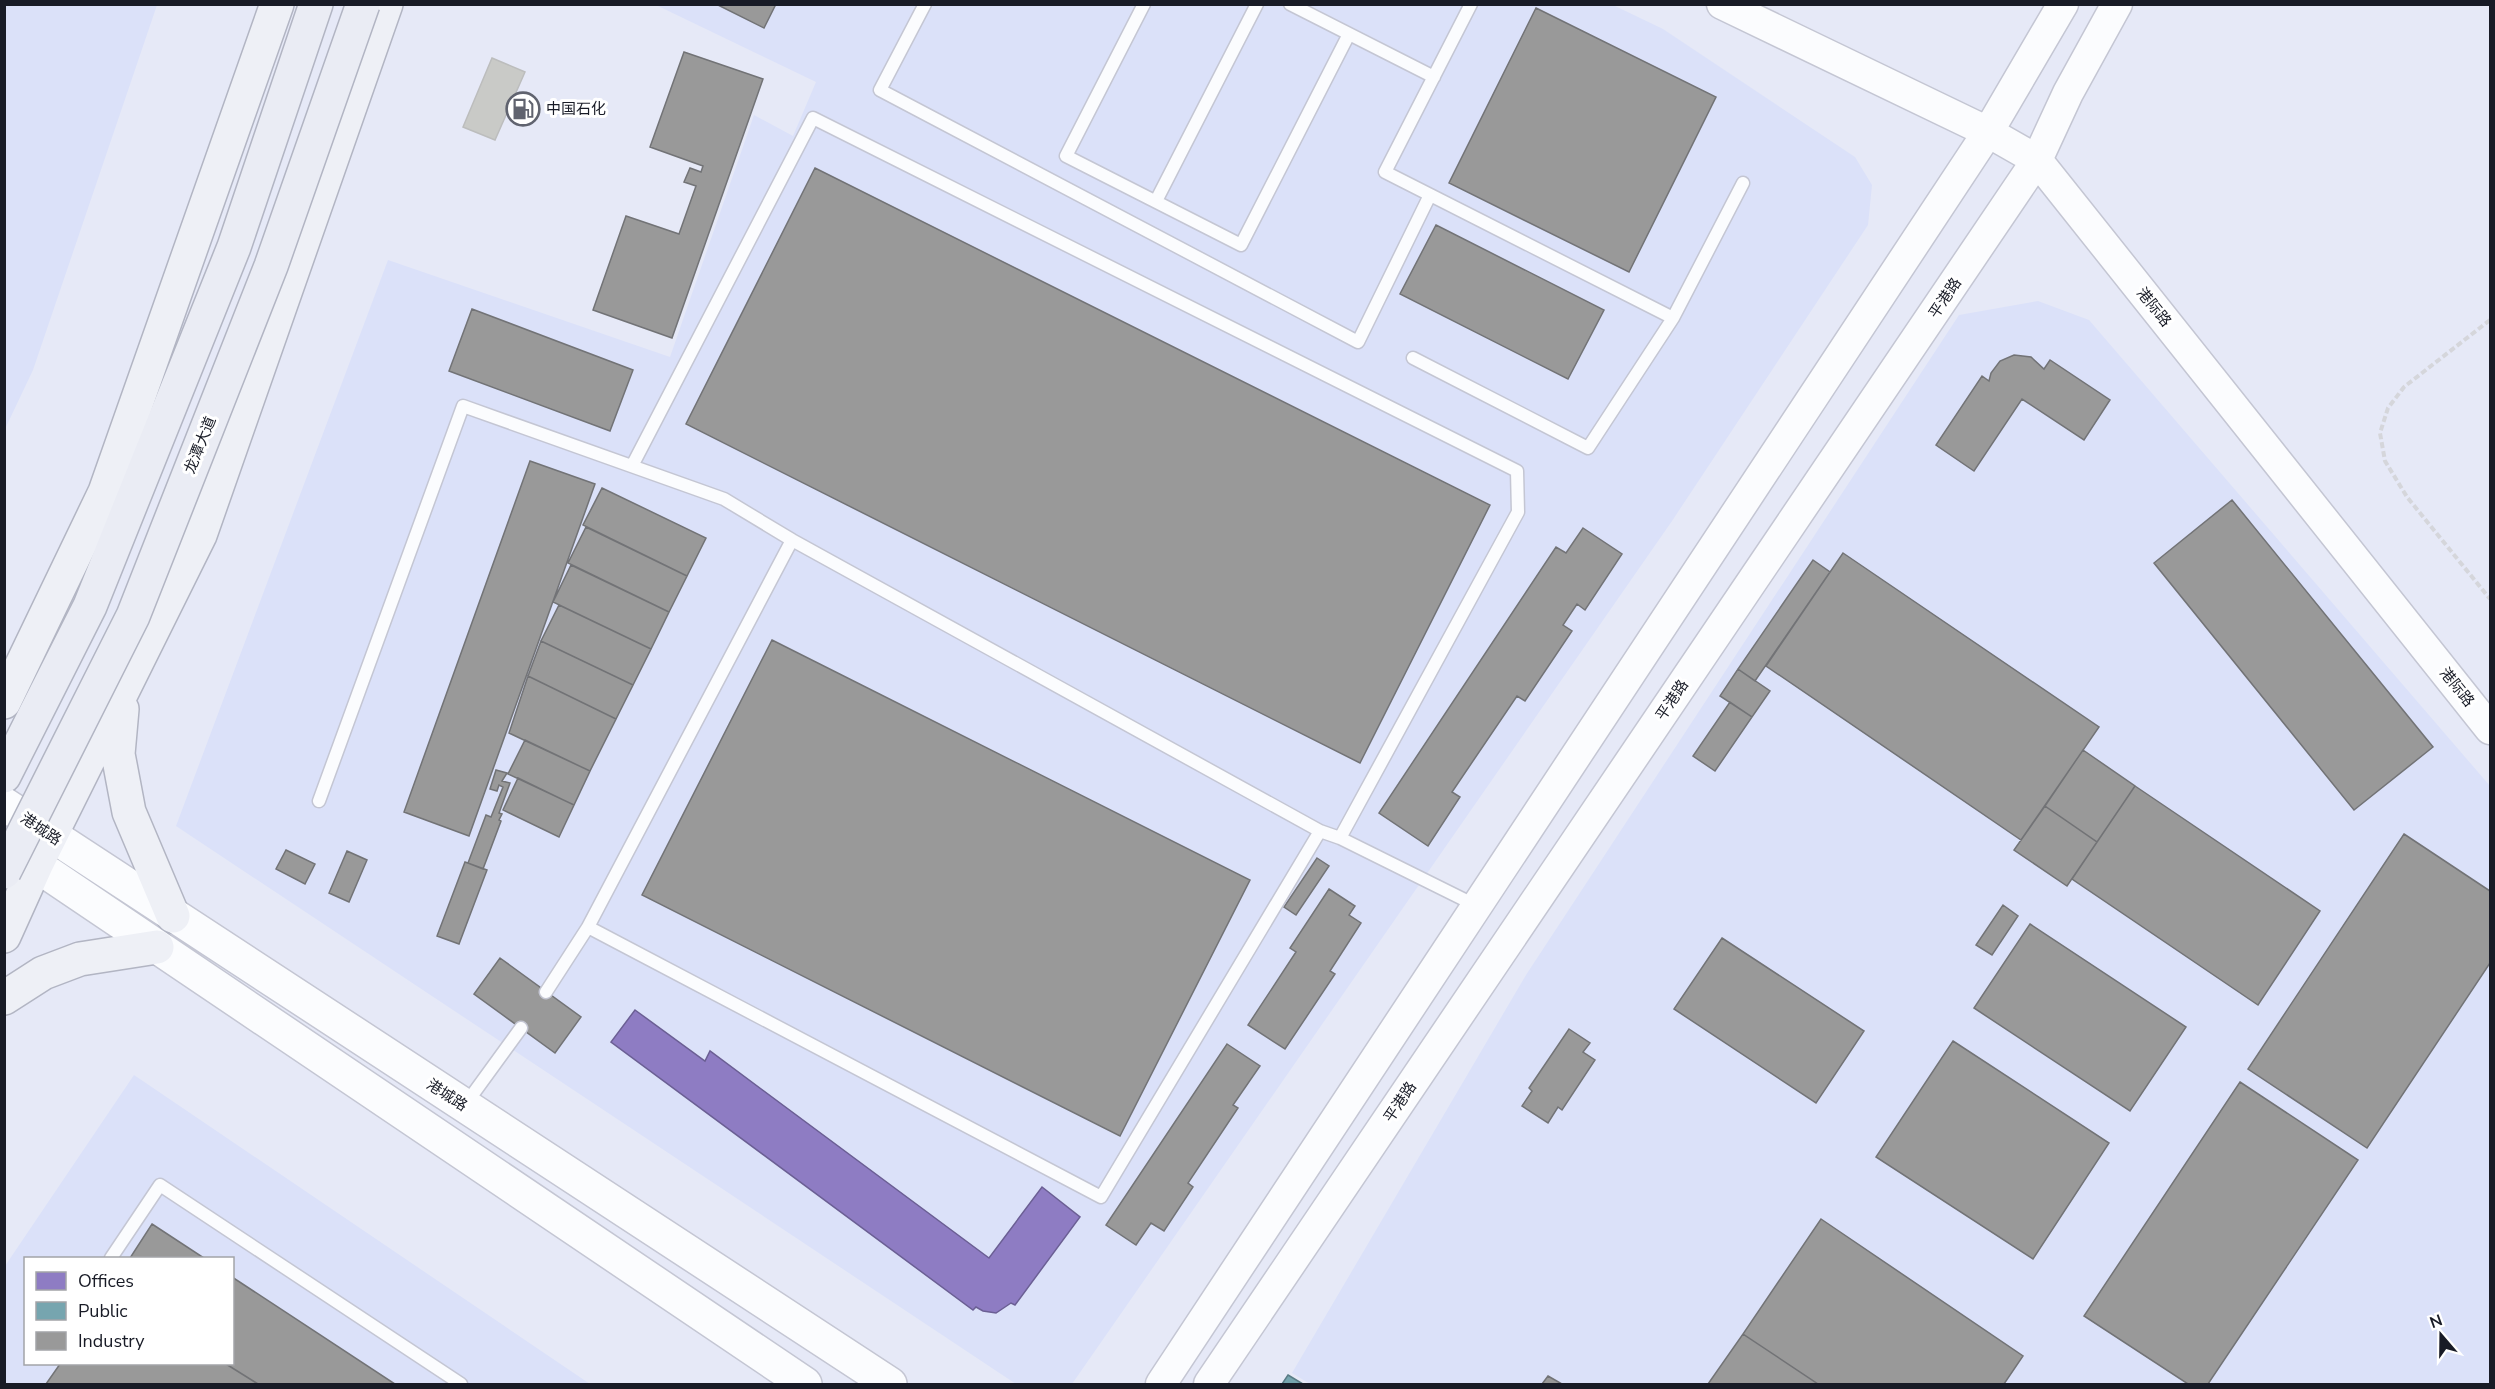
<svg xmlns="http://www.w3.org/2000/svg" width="2495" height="1389" font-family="'Nunito Sans','Noto Sans SC',sans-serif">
	<rect width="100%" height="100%" fill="#e6e9f7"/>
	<path fill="#dbe1f9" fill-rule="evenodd" d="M5 4 157 5 33 370 5 429Z
		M656 5H1613L1663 29 1855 157 1872 185 1868 225 1672 521 1072 1384H1016L176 826 388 260 670 357 754 115 793 136 816 82Z
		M2038 301 2089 320 2490 786V1384H1310L1292 1373 1526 975 1959 315Z
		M134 1075 590 1384H5V1266ZM26 1258H232V1364H26Z"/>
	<path fill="#8e7cc3" stroke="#6b5f94" stroke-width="1.5" d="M635 1010 705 1061 710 1051 989 1258 1042 1187 1080 1217 1015 1305 1011 1303 996 1313 983 1311 976 1307 973 1310 611 1042Z"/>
	<path fill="#76a5af" stroke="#5a7c86" stroke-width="1.5" d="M1288 1375 1303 1384H1282Z"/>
	<path fill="#999" stroke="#727376" stroke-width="1.5" d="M716 4H776L764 28Z
		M1536 8 1716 97 1629 272 1449 183Z
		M684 52 763 79 672 338 593 310 626 216 679 234 696 186 684 182 690 168 701 172 703 166 650 147Z
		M815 168 1490 505 1360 763 686 424Z
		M1436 225 1604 310 1568 379 1400 294Z
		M472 309 633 370 610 431 449 371Z
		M2014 355 2031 357 2044 369 2050 360 2110 400 2084 440 2022 399 1974 471 1936 445 1982 376 1989 381 1991 373 2000 361Z
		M530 461 595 484 469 836 404 812Z
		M602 488 706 538 687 576 583 525Z
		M2232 500 2433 747 2354 810 2154 563Z
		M586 527 687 576 669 612 568 563Z
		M1583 528 1622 554 1585 610 1577 604 1563 625 1572 631 1525 701 1517 696 1452 792 1460 797 1428 846 1379 813 1556 547 1566 553Z
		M1843 553 2099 727 2021 840 1766 666Z
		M1813 560 1830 572 1755 681 1738 669Z
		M571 565 669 612 651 649 553 602Z
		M559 605 651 649 633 685 541 641Z
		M772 640 1250 880 1120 1136 642 895Z
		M541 641 633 685 616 719 528 676Z
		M1738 669 1770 691 1752 717 1720 696Z
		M528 676 616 719 590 771 509 733Z
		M1730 702 1752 717 1715 771 1693 756Z
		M525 740 590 771 574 805 508 774Z
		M2083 750 2135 786 2097 842 2045 806Z
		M496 770 507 773 502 781 510 783 499 813 502 814 499 820 501 821 483 869 468 863 486 815 491 817 503 787 499 785 497 791 490 789Z
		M518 778 574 805 559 837 503 810Z
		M2135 786 2320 911 2258 1005 2072 879Z
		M2045 806 2097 842 2067 886 2014 850Z
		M2404 834 2490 891V963L2367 1148 2248 1069Z
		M286 850 315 864 305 884 276 869Z
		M347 851 367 860 349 902 329 893Z
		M1317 858 1329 866 1296 915 1284 907Z
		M465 862 487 870 459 944 437 936Z
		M1329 889 1355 906 1349 915 1361 923 1330 971 1335 974 1285 1049 1248 1025 1296 952 1290 948Z
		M2003 905 2018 916 1992 955 1976 945Z
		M2030 924 2186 1027 2130 1111 1974 1008Z
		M1722 938 1864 1031 1816 1103 1674 1009Z
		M500 958 581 1017 555 1053 474 994Z
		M1569 1029 1590 1043 1583 1052 1595 1060 1562 1110 1558 1107 1548 1123 1522 1106 1532 1091 1529 1088Z
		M1953 1041 2109 1143 2033 1259 1876 1157Z
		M1227 1044 1260 1066 1233 1105 1238 1108 1188 1183 1193 1187 1164 1231 1151 1223 1136 1245 1106 1225Z
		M2240 1082 2358 1160 2208 1384H2188L2084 1316Z
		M1821 1219 2023 1356 2004 1384H1818L1743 1334Z
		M152 1224 204 1258H130Z
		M232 1277 395 1384H258L226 1364H232Z
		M1743 1334 1818 1384H1708Z
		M60 1364H226L258 1384H46Z
		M1548 1376 1562 1384H1542Z"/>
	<path fill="#c9cac7" stroke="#bcbdbd" stroke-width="1.5" d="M492 58 525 72 495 140 463 127Z"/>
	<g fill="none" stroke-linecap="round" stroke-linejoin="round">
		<g stroke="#c4c6d3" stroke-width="15">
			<path id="service" d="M925 4 880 90 1358 342 1430 195
				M1144 4 1066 156 1241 245 1349 34
				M1290 4 1434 77
				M1471 4 1385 172 1673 318
				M1156 201 1257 4
				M1413 358 1588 448 1673 318 1743 183
				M632 466 813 118 1517 471 1518 512 1340 838
				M319 801 463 406 724 499 792 540
				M588 927 1101 1197 1320 831
				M546 992 588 927 792 540 1320 831 1340 838 1477 906
				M465 1105 521 1028
				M111 1258 160 1185 461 1384"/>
		</g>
		<g stroke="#c4c6d3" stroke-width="33">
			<path id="tertiary" d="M1722 4 1988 132 2037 160 2490 729
				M1161 1384 1988 132 2063 4
				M1209 1384 2037 160 2068 93 2117 4"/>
		</g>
		<g stroke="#c4c6d3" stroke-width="36">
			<path id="secondary" d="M4 804 890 1384
				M11 854 36 865 805 1384"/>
		</g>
		<g stroke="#b2b5c3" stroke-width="36">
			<path id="primary" d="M4 702 105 492 277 4
				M122 709 118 754 129 812 173 916
				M4 936 36 865 200 535 386 4
				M4 998 43 973 80 959 157 947"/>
		</g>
		<g stroke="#b2b5c3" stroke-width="36">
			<path id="trunk" d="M4 776 90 606 234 247 316 4"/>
		</g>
		<path stroke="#d5d6db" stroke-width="4" stroke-dasharray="6 3" stroke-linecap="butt" d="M2490 320 2404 387 2388 408 2380 433 2385 461 2407 497 2490 599"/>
		<use href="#service" stroke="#fbfcfe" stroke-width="12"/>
		<use href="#tertiary" stroke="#fbfcfe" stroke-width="30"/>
		<use href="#secondary" stroke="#fbfcfe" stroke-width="33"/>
		<use href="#primary" stroke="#eef0f6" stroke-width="33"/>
		<use href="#trunk" stroke="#eaecf4" stroke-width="33"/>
		<g stroke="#b2b5c3" stroke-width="36" stroke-linecap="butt">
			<path id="trunk-bridge" d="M4 872 133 616 271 266 363 4"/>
		</g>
		<use href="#trunk-bridge" stroke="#eaecf4" stroke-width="33"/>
	</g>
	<defs>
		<g id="fuel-ring" transform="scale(1.725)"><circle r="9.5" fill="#fff" stroke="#60636f" stroke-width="1.5"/><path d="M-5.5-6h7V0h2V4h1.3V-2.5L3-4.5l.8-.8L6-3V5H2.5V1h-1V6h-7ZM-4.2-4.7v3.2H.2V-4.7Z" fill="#60636f"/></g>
	</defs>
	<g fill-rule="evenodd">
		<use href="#fuel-ring" x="523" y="109"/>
	</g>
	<g text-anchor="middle" stroke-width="6" stroke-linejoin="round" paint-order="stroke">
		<g font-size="15" fill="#181b26" stroke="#fff" text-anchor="start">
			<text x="546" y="114">中国石化</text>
		</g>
		<g font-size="15" fill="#181b26" stroke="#fff">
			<text transform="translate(1945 298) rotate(-56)" y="5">平港路</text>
			<text transform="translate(2154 307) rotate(51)" y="5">港际路</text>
			<text transform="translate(200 445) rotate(-68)" y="5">龙潭大道</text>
			<text transform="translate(2457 687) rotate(51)" y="5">港际路</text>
			<text transform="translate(1672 700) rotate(-56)" y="5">平港路</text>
			<text transform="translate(41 829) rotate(34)" y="5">港城路</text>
			<text transform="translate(447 1095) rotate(33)" y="5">港城路</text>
			<text transform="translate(1400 1102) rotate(-56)" y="5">平港路</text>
		</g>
	</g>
	<rect width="2495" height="1389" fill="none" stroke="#181b26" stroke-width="12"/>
	<rect x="24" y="1257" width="210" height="108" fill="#ffffff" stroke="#a3a4a8" stroke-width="1.5"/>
	<rect x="36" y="1272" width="30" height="18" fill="#8e7cc3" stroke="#a3a4a8" stroke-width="1.5"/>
	<text x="78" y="1287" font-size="18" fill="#181b26">Offices</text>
	<rect x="36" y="1302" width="30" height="18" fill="#76a5af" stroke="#a3a4a8" stroke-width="1.5"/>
	<text x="78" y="1317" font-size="18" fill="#181b26">Public</text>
	<rect x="36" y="1332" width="30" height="18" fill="#999999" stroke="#a3a4a8" stroke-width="1.5"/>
	<text x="78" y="1347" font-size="18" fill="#181b26">Industry</text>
	<g transform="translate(2441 1335) rotate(340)" stroke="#ffffff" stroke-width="4.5" paint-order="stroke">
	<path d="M0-4.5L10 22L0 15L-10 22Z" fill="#181b26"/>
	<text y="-9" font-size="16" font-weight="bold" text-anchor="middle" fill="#181b26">N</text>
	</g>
</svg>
